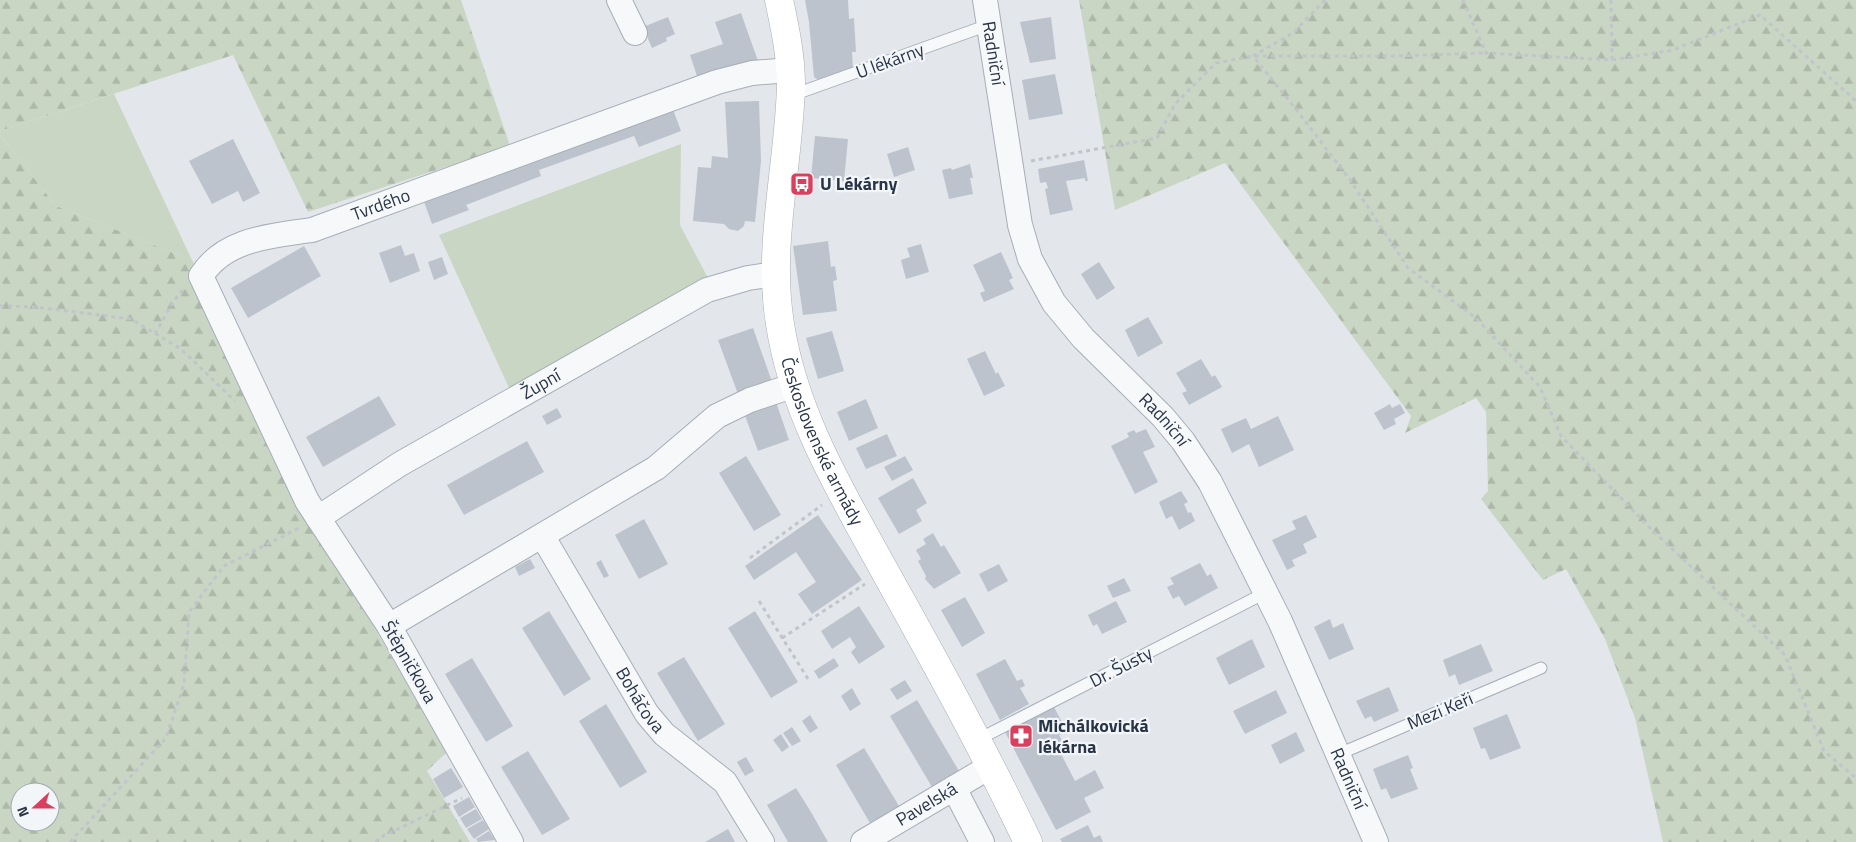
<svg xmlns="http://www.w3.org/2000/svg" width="1856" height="842" font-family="'Titillium Web',sans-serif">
	<defs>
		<pattern id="forest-firs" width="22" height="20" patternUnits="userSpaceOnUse" patternTransform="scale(1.25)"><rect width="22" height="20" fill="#c9d6c3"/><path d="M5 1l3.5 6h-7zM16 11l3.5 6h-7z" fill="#adb8a9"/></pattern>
	</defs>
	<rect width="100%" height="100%" fill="#e3e7ec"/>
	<path fill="#c9d6c3" d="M114 94 192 260 56 206 0 135V131Z
		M681 144 680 225 708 278 510 390 439 235Z"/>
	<path fill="url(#forest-firs)" fill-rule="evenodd" d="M0 0H461L510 146 308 212 233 55 0 131Z
		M1079 0H1856V842H1663L1635 718 1605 639 1566 569 1543 580 1481 499 1488 491 1486 412 1476 398 1405 433 1411 416 1225 163 1115 210Z
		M0 135 56 206 192 260 309 516 447 752 427 771 470 842H0ZM20 792H50V822H20Z"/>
	<path fill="#bcc3cc" d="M805 0H848L849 19 854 18 856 52H852L853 68 820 81 814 77 809 22Z
		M741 13 758 61 699 82 690 55 723 44 715 22Z
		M668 17 675 34 666 38 667 41 652 48 643 27Z
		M1051 17 1056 59 1030 63 1020 22Z
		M1055 74 1063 114 1029 120 1022 80Z
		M759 101 761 161 755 222 745 221 744 226 738 231 729 229 724 224 693 221 698 167 711 168 712 156 728 158 725 102Z
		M671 104 681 131 639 147 634 136 539 170 541 176 466 205 469 210 432 224 422 196Z
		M815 136 848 139 844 181 811 178Z
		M233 139 260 193 243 202 238 191 212 204 189 161Z
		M908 147 915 170 894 177 887 154Z
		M1084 160 1088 181H1085V178L1066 181 1073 210 1050 215 1045 189 1048 188 1046 182 1040 183 1038 169Z
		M970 164 973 178H970L973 194 949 199 942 170 951 168 952 170Z
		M828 241 831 267 835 266 837 280 833 281 837 311 803 315 793 246Z
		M921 244 929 272 906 279 901 260 910 257 907 248Z
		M401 245 405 256 414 253 420 271 390 283 379 253Z
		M304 246 321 276 248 318 231 288Z
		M1001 252 1013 278 1009 280 1014 289 984 302 980 293 985 291 973 265Z
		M442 257 448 274 434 280 428 262Z
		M1099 262 1115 288 1097 300 1081 274Z
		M1148 317 1163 343 1138 357 1125 330Z
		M753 328 772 382 738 394 718 340Z
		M832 331 844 371 818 379 806 338Z
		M985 351 996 374 998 372 1005 386 984 396 967 359Z
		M1201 359 1212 377 1215 375 1222 387 1189 405 1182 393 1187 391 1176 373Z
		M379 396 396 425 323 467 306 437Z
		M775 399 789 440 758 451 743 410Z
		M866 399 878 428 849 441 837 412Z
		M1390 404 1392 408 1400 404 1405 413 1394 419 1396 424 1384 430 1374 413Z
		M557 408 562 417 547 425 542 416Z
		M1278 416 1294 450 1259 467 1249 444 1232 453 1221 429 1246 418 1251 429Z
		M1146 429 1155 447 1143 452 1158 482 1135 494 1111 446 1129 437 1127 433 1134 430 1136 433Z
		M887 434 897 456 866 469 856 448Z
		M527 441 544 472 464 515 447 485Z
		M746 456 781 515 754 531 719 473Z
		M905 456 913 470 892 481 884 467Z
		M913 478 927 503 916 510 922 521 899 534 878 498Z
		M1181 491 1188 502 1184 504 1188 513 1191 512 1195 521 1179 530 1172 516 1166 519 1159 502Z
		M818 515 862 580 812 614 798 594 816 582 796 552 754 580 745 566Z
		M1306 515 1317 537 1303 544 1307 553 1292 560 1295 566 1287 570 1272 540 1296 529 1292 521Z
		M644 519 668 564 639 579 615 535Z
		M933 533 941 547 944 545 961 573 934 589 925 579 926 576 918 561 921 559 916 550 926 544 923 539Z
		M530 559 535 568 519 576 515 567Z
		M601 560 609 576 604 578 596 563Z
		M1200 563 1207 576 1211 574 1218 588 1185 606 1179 596 1173 599 1167 587 1174 584 1170 578Z
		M999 564 1008 581 988 592 979 574Z
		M1124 578 1131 591 1113 598 1107 586Z
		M965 597 985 633 962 647 941 610Z
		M1116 601 1127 622 1102 634 1097 624 1093 626 1088 615Z
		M859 606 885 647 859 664 851 652 856 647 850 637 832 649 821 631Z
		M549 611 591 679 564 696 522 628Z
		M755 611 798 682 771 698 728 628Z
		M1330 619 1333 628 1343 623 1354 649 1329 660 1314 627Z
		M1252 639 1265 667 1229 685 1216 658Z
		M1481 644 1493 671 1459 685 1455 674 1449 677 1443 660Z
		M684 657 725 724 698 741 657 673Z
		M472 658 513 726 486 742 445 674Z
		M834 658 839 666 819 679 814 671Z
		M1005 659 1017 681 1022 679 1025 686 1020 688 1029 704 1000 720 976 674Z
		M905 680 912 691 897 700 890 689Z
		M1389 687 1399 711 1374 722 1371 716 1365 719 1356 701Z
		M852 688 861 704 850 711 841 696Z
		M1276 690 1287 713 1245 734 1233 711Z
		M917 700 959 771 932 787 890 716Z
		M606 704 647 772 620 788 579 721Z
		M1054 707 1067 732 1059 735 1067 750 1061 754 1075 781 1095 770 1104 788 1084 798 1091 812 1056 830 1005 732Z
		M1507 714 1521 748 1490 760 1485 748 1481 749 1473 728Z
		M810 715 818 728 810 733 802 721Z
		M792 727 801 741 792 746 783 733Z
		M1296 732 1305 751 1280 764 1271 745Z
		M781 734 789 747 782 752 773 740Z
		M864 748 899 806 870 823 836 765Z
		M528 751 570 819 542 835 501 767Z
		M1408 755 1413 768 1410 769 1418 789 1391 799 1386 788 1381 790 1373 769Z
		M746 757 754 771 745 776 737 762Z
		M451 768 463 787 444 798 433 779Z
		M796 788 811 812 828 842H788L767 805Z
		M469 797 475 807 459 817 453 806Z
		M476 809 482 819 466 828 460 818Z
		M483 820 489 829 474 839 467 829Z
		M1088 825 1094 838 1100 835 1103 842H1062L1060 839Z
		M728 829 735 842H705Z
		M489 831 495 840 478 842 476 839Z"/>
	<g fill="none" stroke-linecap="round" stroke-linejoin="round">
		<g stroke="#a7aeb7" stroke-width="13">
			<path id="lane" d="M790 96 988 25
				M977 740 1265 593
				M1339 754 1541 668"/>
		</g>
		<g stroke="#a7aeb7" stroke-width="26">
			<g id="street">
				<path d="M619 0 635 33"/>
				<path id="s1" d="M985 0 1020 225 1030 259 1054 303 1083 338 1163 417 1183 441 1210 482 1280 621 1376 842"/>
				<path id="s2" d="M318 518 400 464 707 290 748 278 775 274"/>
				<path id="s3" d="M543 537 647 714 664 734 725 782 762 842"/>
				<path d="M389 626 656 468 717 416 750 400 795 385"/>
				<path d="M954 788 982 842"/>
				<path id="s4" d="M511 842 389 626 307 501 201 276C225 238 272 236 312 230L717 82 752 73 790 70"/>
				<path id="s5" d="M863 842 991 766"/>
			</g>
		</g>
		<g stroke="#a7aeb7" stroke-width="29">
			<g id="secondary">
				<path id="s6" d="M779 0C785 28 791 56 791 85 789 166 767 244 780 324 794 416 844 497 888 577 937 665 985 752 1028 842"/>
			</g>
		</g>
		<path stroke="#c1c5cb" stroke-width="3" stroke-dasharray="4 4" stroke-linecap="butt" d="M1325 0 1293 33 1253 56 1299 113 1350 180 1408 268 1476 318 1540 387 1561 436 1651 529 1785 655 1824 751 1856 778
			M1463 0 1486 53 1612 60 1673 50 1760 15 1856 101
			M1611 0 1612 60
			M1031 161 1157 138 1175 104 1216 63 1253 56H1393L1486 53
			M0 306 35 307 131 319 181 349 235 401
			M155 334 173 302 184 288
			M750 558 822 505
			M759 601 810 682
			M782 638 865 584
			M70 842 166 738 184 684 189 612 224 566 301 527
			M376 842 379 838 462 798"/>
		<use href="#lane" stroke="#f6f8fa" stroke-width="11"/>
		<use href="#street" stroke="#f6f8fa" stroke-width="24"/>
		<use href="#secondary" stroke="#fff" stroke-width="28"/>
	</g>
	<defs>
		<g id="bus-square" transform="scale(1.25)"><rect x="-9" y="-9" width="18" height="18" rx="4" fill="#d94060" stroke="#f3f6f9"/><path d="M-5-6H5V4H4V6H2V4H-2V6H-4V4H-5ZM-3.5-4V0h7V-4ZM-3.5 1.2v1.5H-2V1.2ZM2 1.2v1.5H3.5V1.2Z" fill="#fff"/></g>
		<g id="pharmacy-square" transform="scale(1.25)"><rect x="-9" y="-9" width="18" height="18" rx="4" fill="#d94060" stroke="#f3f6f9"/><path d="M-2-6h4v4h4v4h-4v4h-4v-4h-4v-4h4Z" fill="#fff"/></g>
	</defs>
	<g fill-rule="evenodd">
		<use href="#bus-square" x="802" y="184"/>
		<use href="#pharmacy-square" x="1021" y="736"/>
	</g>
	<g text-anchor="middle" stroke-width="4.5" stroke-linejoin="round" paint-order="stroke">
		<g font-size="18" fill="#293546" stroke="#f3f6f9">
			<text dy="6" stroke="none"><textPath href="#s1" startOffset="54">Radniční</textPath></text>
			<text transform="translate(890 61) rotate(-20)" y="6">U lékárny</text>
			<text dy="6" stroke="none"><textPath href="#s4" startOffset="844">Tvrdého</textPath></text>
			<text dy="6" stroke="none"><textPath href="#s2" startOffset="260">Župní</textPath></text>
			<text dy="6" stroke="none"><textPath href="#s1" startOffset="474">Radniční</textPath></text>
			<text dy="6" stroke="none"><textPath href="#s6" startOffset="451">Československé armády</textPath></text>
			<text transform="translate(409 662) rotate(60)" y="6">Štěpničkova</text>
			<text transform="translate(1121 667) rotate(-27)" y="6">Dr. Šusty</text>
			<text dy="6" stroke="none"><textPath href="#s3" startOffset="190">Boháčova</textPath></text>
			<text transform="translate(1440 711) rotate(-23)" y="6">Mezi Keři</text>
			<text dy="6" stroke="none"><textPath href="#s1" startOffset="879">Radniční</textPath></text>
			<text dy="6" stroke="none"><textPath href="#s5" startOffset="74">Pavelská</textPath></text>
		</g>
		<g font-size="18" font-weight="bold" fill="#293546" stroke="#f3f6f9" text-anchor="start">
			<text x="820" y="190">U Lékárny</text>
			<text x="1038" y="732">Michálkovická<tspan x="1038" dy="21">lékárna</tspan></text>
		</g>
	</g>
	<g transform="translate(35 807) rotate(249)"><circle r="24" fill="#f3f6f9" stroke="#a2a9b1"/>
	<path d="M0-4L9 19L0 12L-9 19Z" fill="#d94060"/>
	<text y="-8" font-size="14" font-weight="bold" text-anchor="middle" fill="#293546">N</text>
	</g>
</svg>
